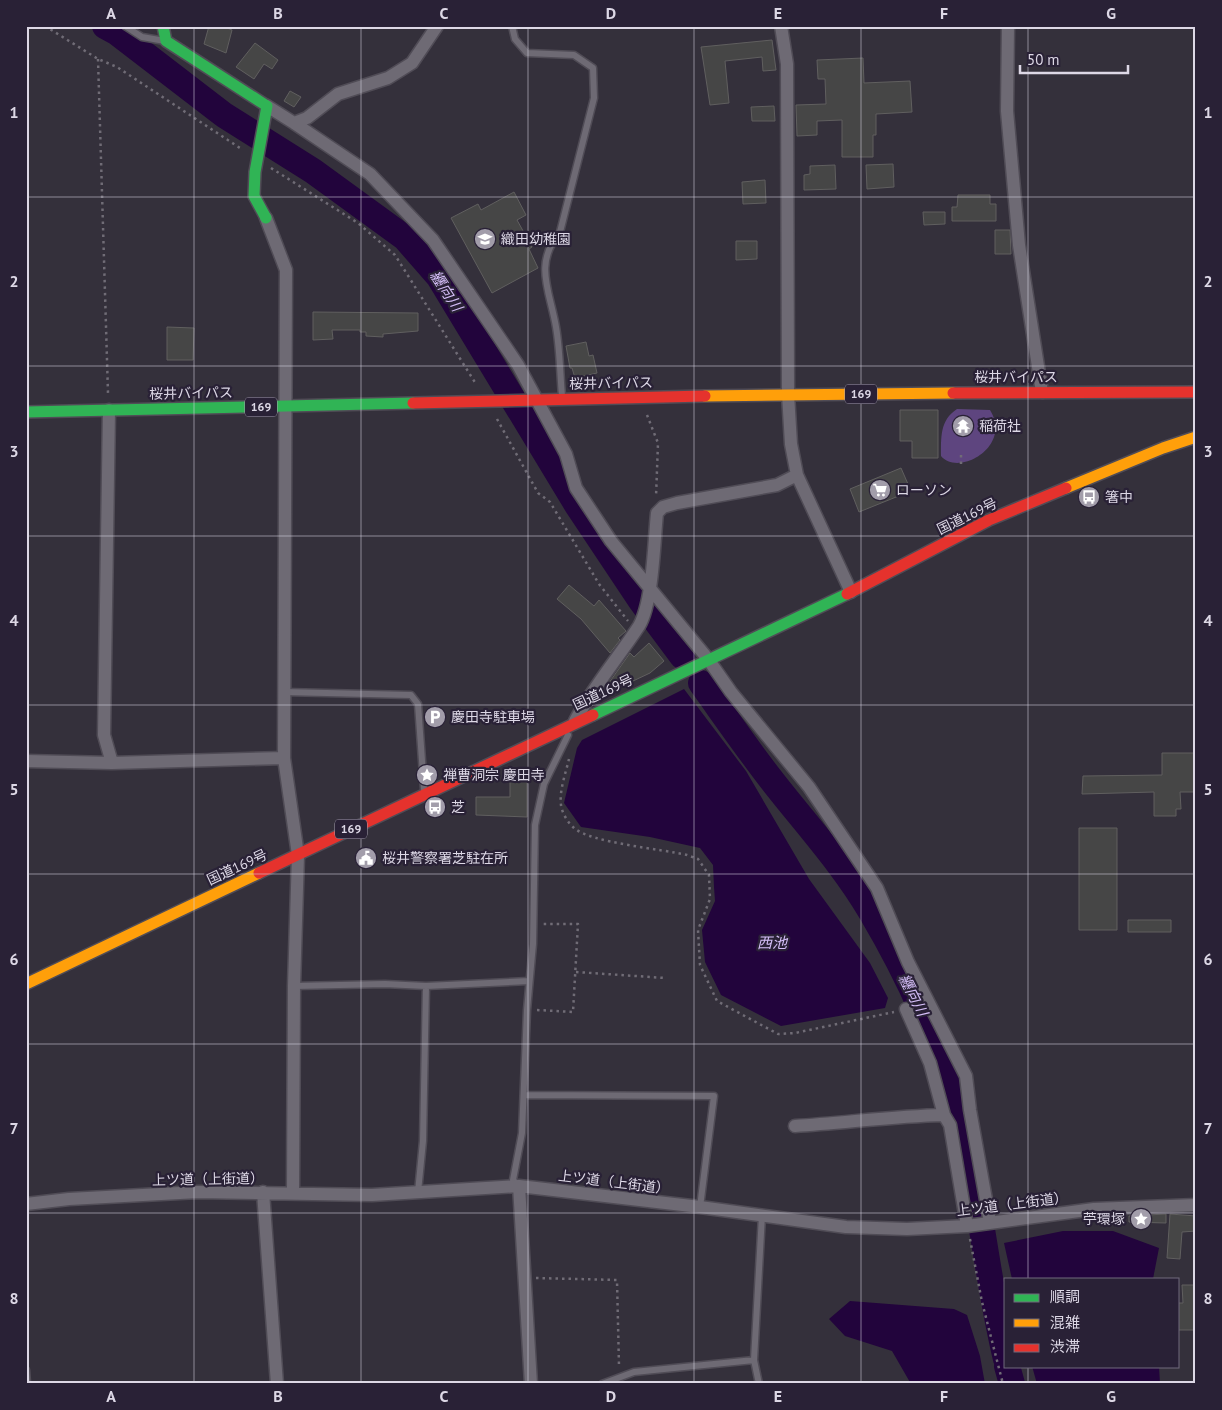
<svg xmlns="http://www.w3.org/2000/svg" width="1222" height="1410" font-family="'PT Sans','Noto Sans JP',sans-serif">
	<rect width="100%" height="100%" fill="#34303b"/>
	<path fill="#5e457f" d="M957 409 990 410C1013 447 958 477 941 456 941 437 940 420 957 409Z"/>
	<path fill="#22043c" d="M684 689 746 771 809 879 870 963 888 998 885 1008 781 1026 721 995 705 962 702 930 715 901 714 887 713 865 700 848 650 837 581 827 564 803 577 748 582 740Z
		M1063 1231H1113L1159 1248 1153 1279H1012L1004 1243Z
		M850 1301 954 1309 967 1315 980 1356 985 1384H911L892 1351 845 1336 829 1319Z
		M1032 1366H1159L1160 1384H1037Z"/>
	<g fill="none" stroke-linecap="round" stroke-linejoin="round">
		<path stroke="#22043c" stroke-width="26" d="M105 26 116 32 224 115 313 171 405 238 439 277 577 505 641 601 682 656
			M701 683C724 715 746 747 770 778 804 822 843 864 871 912 903 966 931 1025 950 1084 979 1174 984 1268 1006 1359
			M1007 1366 1012 1384"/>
	</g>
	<path fill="#464646" stroke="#605f5f" d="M209 26H222L232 30 226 53 204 44Z
		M772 40 776 70 763 71 762 57 725 61 729 103 710 105 701 47Z
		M255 43 278 60 272 69 264 64 254 79 236 67Z
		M863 58 864 83 910 81 912 112 876 114V135H873V157H842V120L817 121V135L797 136 796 105 826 104 825 79H818L817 60Z
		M290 91 301 97 294 107 284 101Z
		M774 106 775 121H752L751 107Z
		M893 164 894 187 867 189 866 165Z
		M835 165 836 189 804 190V175L810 174V166Z
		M765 180 766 203 743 204 742 182Z
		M514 192 526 215 517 220 532 247 529 249 538 268 492 293 451 218 478 204 481 210Z
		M958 195H990V204H996V221H952V207H957Z
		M923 212H945V224L924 225Z
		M995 230H1010L1011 254H995Z
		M736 241H757V259L736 260Z
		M313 312 418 313V331L383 334V337L366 336V332H360V330H332L333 339 313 340Z
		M167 327 194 328 193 360H167Z
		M586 342 589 356 593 355 597 373 575 378 572 368H570L566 346Z
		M900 410H938V458H912V441H900Z
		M901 468 911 491 859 512 850 489Z
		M569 585 594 606 599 600 626 631 618 638 620 640 610 653 581 619 557 599Z
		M649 643 664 661 650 673 599 697 630 653 634 657Z
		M1162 753H1196V792H1180L1181 809H1176V816H1154V792L1082 794 1083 776 1162 775Z
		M510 781H527V817L476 815V797H510Z
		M1079 828H1117V930H1079Z
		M1128 920H1171V932H1128Z
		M1166 1214V1223L1129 1222V1216Z
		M1170 1214 1196 1216V1231L1182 1232 1180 1259 1167 1258Z
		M1182 1285H1196V1330H1178V1303H1183Z"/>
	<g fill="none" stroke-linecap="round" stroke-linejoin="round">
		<g stroke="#504c56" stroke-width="9">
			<path id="lane" d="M125 26 142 37 165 41
				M512 26 515 39 527 53 574 55 593 68 594 98 560 232C533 264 550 291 556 327 560 350 560 374 562 396
				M284 692 411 695 418 704 424 789
				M294 986 385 984 426 986 529 981
				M524 1095 714 1096 700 1207
				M518 1185 513 1180 522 1133 527 1010 533 944 535 825 544 784 568 735
				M418 1192 423 1141 426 986
				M26 1370 27 1384
				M602 1384 634 1372 754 1360
				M759 1384 754 1360 762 1215"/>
		</g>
		<g stroke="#504c56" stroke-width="15">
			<path id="street" d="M781 26 787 64 788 394 791 444 797 475 851 592
				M1008 26 1007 111 1019 245 1042 392
				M267 106 294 123 307 118 338 94 388 78 412 63 437 26
				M294 123 370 174 433 240 518 365 566 454 576 488 611 541 708 659 731 692 809 787 877 888 908 962 966 1076 970 1110 990 1222
				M266 218 286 270 284 758 298 855 294 986 293 1193
				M109 410 104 735 112 763
				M575 721C593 687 618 658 639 626 653 602 654 542 657 513L663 507 677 503 777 485 797 475
				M26 761 112 763 284 758
				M906 1009 930 1063 944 1115 950 1125 967 1226
				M795 1126C845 1123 894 1116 944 1115
				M519 1186 531 1384
				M263 1192 277 1384
				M26 1204 69 1199 198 1192 372 1195 519 1186 700 1207 846 1227 907 1229 967 1226 1094 1209 1196 1205"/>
		</g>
		<g stroke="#504c56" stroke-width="14">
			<path id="fast" d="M163 26 166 41 267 106 255 172 254 196 266 218
				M26 412 413 403
				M593 715 847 594"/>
		</g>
		<g stroke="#504c56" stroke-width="14">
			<path id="slow" d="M705 396 953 393
				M1066 488 1163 448 1196 437
				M26 984 259 873"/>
		</g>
		<g stroke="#504c56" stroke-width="14">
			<path id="jam" d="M953 393 1196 392
				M413 403 705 396
				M847 594 989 520 1066 488
				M259 873 593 715"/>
		</g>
		<path stroke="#706c76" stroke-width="2.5" stroke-dasharray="2.5 4" stroke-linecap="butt" d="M45 26 98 59 117 67 243 150
			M98 59 108 393
			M271 168 358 223 395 255 476 384
			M647 415 658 443 656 497
			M497 419 538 493 550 502 599 584 628 621
			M961 464V452
			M569 759C566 772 559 791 561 805 562 813 568 823 574 828 591 843 662 849 687 855L698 859 709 875 710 899 698 930 700 965 717 1001 778 1034 795 1033 894 1012
			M576 972 665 978
			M537 1010 573 1012 578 924H542
			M970 1239 982 1302 1003 1384
			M536 1278 617 1280 619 1366"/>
		<use href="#lane" stroke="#6e6a74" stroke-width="6"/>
		<use href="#street" stroke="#6e6a74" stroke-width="12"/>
		<use href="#fast" stroke="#30b455" stroke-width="11"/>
		<use href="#slow" stroke="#ff9f0a" stroke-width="11"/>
		<use href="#jam" stroke="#e5322d" stroke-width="11"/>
	</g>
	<path fill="none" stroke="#ddd8e6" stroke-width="1" stroke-opacity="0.55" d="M194 26V1384M361 26V1384M528 26V1384M694 26V1384M861 26V1384M1028 26V1279M26 197H1196M26 366H1196M26 536H1196M26 705H1196M26 874H1196M26 1044H1196M26 1213H1196M1028 1366V1384"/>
	<defs>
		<g id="school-disc" transform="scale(1.125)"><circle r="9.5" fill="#a29daa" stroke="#292136"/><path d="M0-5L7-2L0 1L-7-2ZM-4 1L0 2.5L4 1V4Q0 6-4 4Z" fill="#fff"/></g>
		<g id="temple-disc" transform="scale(1.125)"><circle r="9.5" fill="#a29daa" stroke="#292136"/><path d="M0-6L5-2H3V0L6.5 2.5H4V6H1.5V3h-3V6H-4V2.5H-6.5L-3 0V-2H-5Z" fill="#fff"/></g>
		<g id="supermarket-disc" transform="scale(1.125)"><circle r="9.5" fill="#a29daa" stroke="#292136"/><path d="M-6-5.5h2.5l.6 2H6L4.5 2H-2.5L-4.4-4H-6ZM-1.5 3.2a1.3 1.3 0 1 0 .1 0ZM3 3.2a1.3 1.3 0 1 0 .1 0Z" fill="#fff"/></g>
		<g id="bus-disc" transform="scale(1.125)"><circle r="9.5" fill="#a29daa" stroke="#292136"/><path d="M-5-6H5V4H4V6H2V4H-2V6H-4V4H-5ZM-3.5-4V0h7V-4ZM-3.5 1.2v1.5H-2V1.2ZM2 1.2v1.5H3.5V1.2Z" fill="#fff"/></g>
		<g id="parking-disc" transform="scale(1.125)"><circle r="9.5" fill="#a29daa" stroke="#292136"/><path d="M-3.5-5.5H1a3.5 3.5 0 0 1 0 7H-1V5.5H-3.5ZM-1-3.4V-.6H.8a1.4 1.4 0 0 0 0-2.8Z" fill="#fff"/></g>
		<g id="sight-disc" transform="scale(1.125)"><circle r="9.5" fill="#a29daa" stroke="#292136"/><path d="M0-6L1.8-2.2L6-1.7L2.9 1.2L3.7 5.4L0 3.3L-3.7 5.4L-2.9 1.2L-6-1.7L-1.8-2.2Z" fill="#fff"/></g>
		<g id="civic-disc" transform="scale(1.125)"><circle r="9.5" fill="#a29daa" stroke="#292136"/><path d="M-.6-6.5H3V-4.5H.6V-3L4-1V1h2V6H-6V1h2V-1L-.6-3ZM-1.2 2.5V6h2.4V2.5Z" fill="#fff"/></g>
	</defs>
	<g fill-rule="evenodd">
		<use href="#school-disc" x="485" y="239"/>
		<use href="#temple-disc" x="963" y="426"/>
		<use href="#supermarket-disc" x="880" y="490"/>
		<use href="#bus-disc" x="1089" y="497"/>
		<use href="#parking-disc" x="435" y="717"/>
		<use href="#sight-disc" x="427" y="775"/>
		<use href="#bus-disc" x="435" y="807"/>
		<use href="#civic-disc" x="366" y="858"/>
		<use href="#sight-disc" x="1141" y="1219"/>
	</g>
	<g text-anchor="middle" stroke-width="4.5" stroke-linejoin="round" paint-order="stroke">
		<g fill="#292136" stroke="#a7a1b1" stroke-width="1">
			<rect x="845" y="384.5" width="32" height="19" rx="4"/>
			<rect x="245" y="397.5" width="32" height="19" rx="4"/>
			<rect x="335" y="819.5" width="32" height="19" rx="4"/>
		</g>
		<g font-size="12" font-weight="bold" fill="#ddd8e6">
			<text x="861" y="398">169</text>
			<text x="261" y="411">169</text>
			<text x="351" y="833">169</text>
		</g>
		<g font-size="14" fill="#ddd8e6" stroke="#292136" text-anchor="start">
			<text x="501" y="244">織田幼稚園</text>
			<text x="979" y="431">稲荷社</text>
			<text x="896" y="495">ローソン</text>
			<text x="1105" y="502">箸中</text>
			<text x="451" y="722">慶田寺駐車場</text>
			<text x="443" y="780">禅曹洞宗 慶田寺</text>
			<text x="451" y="812">芝</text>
			<text x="382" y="863">桜井警察署芝駐在所</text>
			<text x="1125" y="1224" text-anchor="end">苧環塚</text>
		</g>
		<g font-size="14" fill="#ddd8e6" stroke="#292136">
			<text x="1016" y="382">桜井バイパス</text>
			<text transform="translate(611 383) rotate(-1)" y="5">桜井バイパス</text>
			<text transform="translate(191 393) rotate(-1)" y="5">桜井バイパス</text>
			<text transform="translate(967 516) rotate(-26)" y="5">国道169号</text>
			<text transform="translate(603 692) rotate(-25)" y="5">国道169号</text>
			<text transform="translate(237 867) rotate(-25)" y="5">国道169号</text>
			<text transform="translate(208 1179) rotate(-1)" y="5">上ツ道（上街道）</text>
			<text transform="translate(614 1182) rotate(7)" y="5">上ツ道（上街道）</text>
			<text transform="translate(1012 1204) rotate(-7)" y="5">上ツ道（上街道）</text>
		</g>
		<g font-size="15" font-style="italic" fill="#d4bef7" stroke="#292136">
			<text transform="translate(446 291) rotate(57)" y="5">纒向川</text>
			<text x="772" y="948">西池</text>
			<text transform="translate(913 995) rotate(63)" y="5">纒向川</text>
		</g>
	</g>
	<rect width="1222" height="1410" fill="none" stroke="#292136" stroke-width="55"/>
	<rect x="1004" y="1278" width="175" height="90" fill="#292136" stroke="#716a7c"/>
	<rect x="1014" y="1294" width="25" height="8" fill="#30b455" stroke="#716a7c"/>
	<text x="1050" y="1302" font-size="15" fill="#ddd8e6">順調</text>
	<rect x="1014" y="1319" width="25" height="8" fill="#ff9f0a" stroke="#716a7c"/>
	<text x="1050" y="1328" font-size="15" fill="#ddd8e6">混雑</text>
	<rect x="1014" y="1344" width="25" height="8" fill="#e5322d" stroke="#716a7c"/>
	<text x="1050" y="1352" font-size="15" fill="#ddd8e6">渋滞</text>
	<path d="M1020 65v8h108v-8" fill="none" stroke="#ddd8e6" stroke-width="2.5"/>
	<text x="1027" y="65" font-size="15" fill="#ddd8e6" stroke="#292136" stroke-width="4" paint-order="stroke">50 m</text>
	<rect x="28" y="28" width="1166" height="1354" fill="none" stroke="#ddd8e6" stroke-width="2"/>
	<g font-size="16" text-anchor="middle" font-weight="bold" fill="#ddd8e6">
		<text x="111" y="19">A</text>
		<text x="278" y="19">B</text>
		<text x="444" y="19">C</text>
		<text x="611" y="19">D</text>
		<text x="778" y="19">E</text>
		<text x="944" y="19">F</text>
		<text x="1111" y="19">G</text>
		<text x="14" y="118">1</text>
		<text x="1208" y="118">1</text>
		<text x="14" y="287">2</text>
		<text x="1208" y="287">2</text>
		<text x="14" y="457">3</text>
		<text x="1208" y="457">3</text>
		<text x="14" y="626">4</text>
		<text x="1208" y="626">4</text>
		<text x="14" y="795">5</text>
		<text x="1208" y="795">5</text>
		<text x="14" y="965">6</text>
		<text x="1208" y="965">6</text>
		<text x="14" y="1134">7</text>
		<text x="1208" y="1134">7</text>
		<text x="14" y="1304">8</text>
		<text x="1208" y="1304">8</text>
		<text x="111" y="1402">A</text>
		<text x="278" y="1402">B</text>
		<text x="444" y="1402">C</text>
		<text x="611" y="1402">D</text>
		<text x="778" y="1402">E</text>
		<text x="944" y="1402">F</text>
		<text x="1111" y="1402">G</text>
	</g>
</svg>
